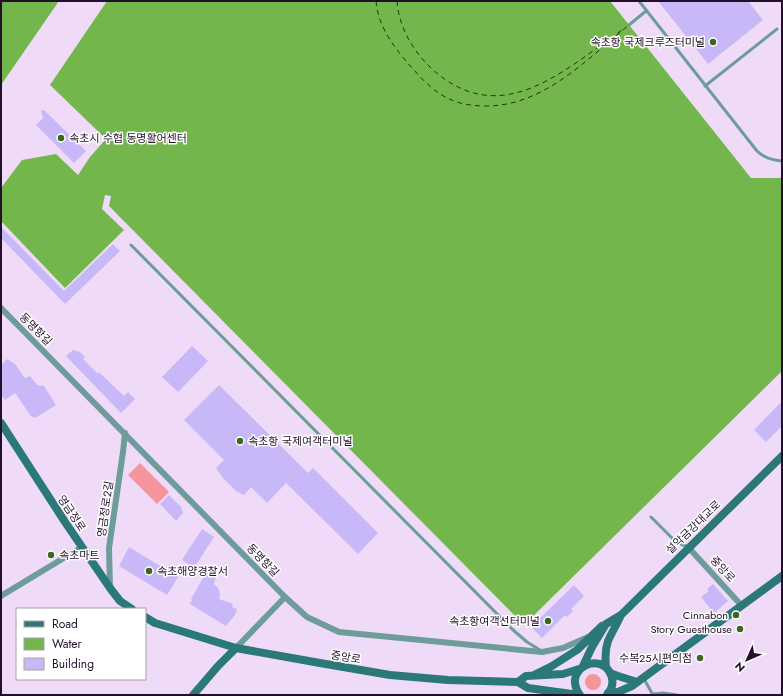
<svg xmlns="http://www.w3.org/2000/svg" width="783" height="696" font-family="Jost,'Noto Sans KR',sans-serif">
	<rect width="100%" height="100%" fill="#efdbf8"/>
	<path fill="#f6949b" d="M140 463 169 492 157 504 128 475Z
		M585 682a8 8 0 1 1 16 0a8 8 0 1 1-16 0Z"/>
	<path fill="#73b74c" d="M1 1H59L1 85Z
		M107 1H610L751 178H782V371L524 625 109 206 111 196 105 195 102 209 124 230 65 288 1 221V188L22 160 56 154 78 175 90 157 106 139 50 85Z"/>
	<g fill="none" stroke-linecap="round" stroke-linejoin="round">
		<path stroke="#1d370c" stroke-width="1" stroke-dasharray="5 4" stroke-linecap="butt" d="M376 1C378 28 396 50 413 69 435 94 452 106 486 106 544 106 587 59 629 25
			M397 1C399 28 413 51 432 69 501 131 563 71 622 30"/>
	</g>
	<path fill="#c8b8f7" d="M658 1H748L763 20 708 64Z
		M44 110 86 151 74 163 36 125 43 118 41 111Z
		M1 227 64 291 113 244 120 251 65 304 1 238Z
		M192 346 208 361 178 392 162 377Z
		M73 350 80 352 85 357 83 359 98 374 99 372 124 396 128 392 135 399 121 413 66 356Z
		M7 359 15 364 25 378 30 376 37 385 44 386 56 405 35 418 31 416 15 393 5 400 1 395V365Z
		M219 385 308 473 313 468 378 533 358 554 286 483 267 503 251 487 244 495 236 491 222 477 216 468 224 460 184 420Z
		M782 401V426L766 442 754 430Z
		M169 495 181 507 183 513 176 521 160 504Z
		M202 529 214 537 194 568 182 560Z
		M129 547 178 577 167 595 119 566Z
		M203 572 217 574 214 584 218 588 220 593 219 599 233 604 232 607 237 609 235 615 226 626 190 604 192 600 191 599 203 578Z
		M713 584 728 601 714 613 701 597 709 591 707 589Z
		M574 585 584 596 571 609 573 611 567 617 565 615 542 638 531 627Z"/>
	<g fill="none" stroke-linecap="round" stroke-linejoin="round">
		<path stroke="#6e9c9b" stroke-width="3" d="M639 1 757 151C764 158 772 160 782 161
			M629 25 646 11
			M705 86 777 29
			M131 245 512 629 527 642 540 650
			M651 517 676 542 688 547
			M644 679 653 695
			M652 694 663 693 677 695"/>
		<path stroke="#6e9c9b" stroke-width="6" d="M1 308 285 597 307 617 339 632 542 652 563 648 588 637
			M688 547 742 606
			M110 588 109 548 123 452 125 433
			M1 596 82 547
			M236 648 285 597"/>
		<path stroke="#2b7879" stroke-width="8" d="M1 423 65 522 110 588 120 601 132 609
			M145 617 155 623 236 648 320 663 390 675 448 680 518 682 528 688 579 695
			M583 666 592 647 606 624 621 615 782 456
			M606 667C605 658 605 650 608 641 612 632 617 624 621 615
			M610 673 618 676 637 682
			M534 675 552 666 577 650 602 626
			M518 682 526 676 563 674 579 669
			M608 693 618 692 632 686 782 576
			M193 695 218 666 236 648
			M580 695C561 669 601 650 611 675 614 682 612 689 607 695"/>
	</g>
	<g fill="#3c6622" stroke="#fff" stroke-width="1.5">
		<circle cx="713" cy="42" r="4"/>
		<circle cx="61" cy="138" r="4"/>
		<circle cx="240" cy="441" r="4"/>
		<circle cx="51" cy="555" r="4"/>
		<circle cx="149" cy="571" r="4"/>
		<circle cx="736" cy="615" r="4"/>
		<circle cx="548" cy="621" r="4"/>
		<circle cx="740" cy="629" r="4"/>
		<circle cx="700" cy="658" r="4"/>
	</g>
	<g text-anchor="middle" stroke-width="3" stroke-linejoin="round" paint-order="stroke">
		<g font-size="11" fill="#220f29" stroke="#fff" text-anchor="end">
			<text x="705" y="46">속초항 국제크루즈터미널</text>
			<text x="69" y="142" text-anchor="start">속초시 수협 동명활어센터</text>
			<text x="248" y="445" text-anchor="start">속초항 국제여객터미널</text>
			<text x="59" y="559" text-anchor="start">속초마트</text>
			<text x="157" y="575" text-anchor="start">속초해양경찰서</text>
			<text x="728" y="619">Cinnabon</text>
			<text x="540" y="625">속초항여객선터미널</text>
			<text x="732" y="633">Story Guesthouse</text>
			<text x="692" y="662">수복25시편의점</text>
		</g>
		<g font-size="11" fill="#220f29" stroke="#fff">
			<text transform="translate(36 329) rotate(45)" y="4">동명항길</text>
			<text transform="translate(105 509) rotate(-82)" y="4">영금정로2길</text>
			<text transform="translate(72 513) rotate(56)" y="4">영금정로</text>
			<text transform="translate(693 527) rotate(-44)" y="4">설악금강대교로</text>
			<text transform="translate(263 560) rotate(46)" y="4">동명항길</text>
			<text transform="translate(723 569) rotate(47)" y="4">중앙로</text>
			<text transform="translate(346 657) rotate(9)" y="4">중앙로</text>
		</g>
	</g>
	<rect width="783" height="696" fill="none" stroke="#220f29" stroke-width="4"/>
	<rect x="16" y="608" width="130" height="72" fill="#ffffff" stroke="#a79fa9"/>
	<rect x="24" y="621" width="20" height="6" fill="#2b7879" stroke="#a79fa9"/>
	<text x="52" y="628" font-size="12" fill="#220f29">Road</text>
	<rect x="24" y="638" width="20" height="12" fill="#73b74c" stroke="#a79fa9"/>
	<text x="52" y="648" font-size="12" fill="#220f29">Water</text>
	<rect x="24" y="658" width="20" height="12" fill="#c8b8f7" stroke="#a79fa9"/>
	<text x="52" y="668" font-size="12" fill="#220f29">Building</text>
	<g transform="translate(747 660) rotate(225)" stroke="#ffffff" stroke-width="3" paint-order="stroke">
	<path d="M0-3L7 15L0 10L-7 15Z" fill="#220f29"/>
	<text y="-6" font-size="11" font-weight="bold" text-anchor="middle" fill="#220f29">N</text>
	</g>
</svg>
